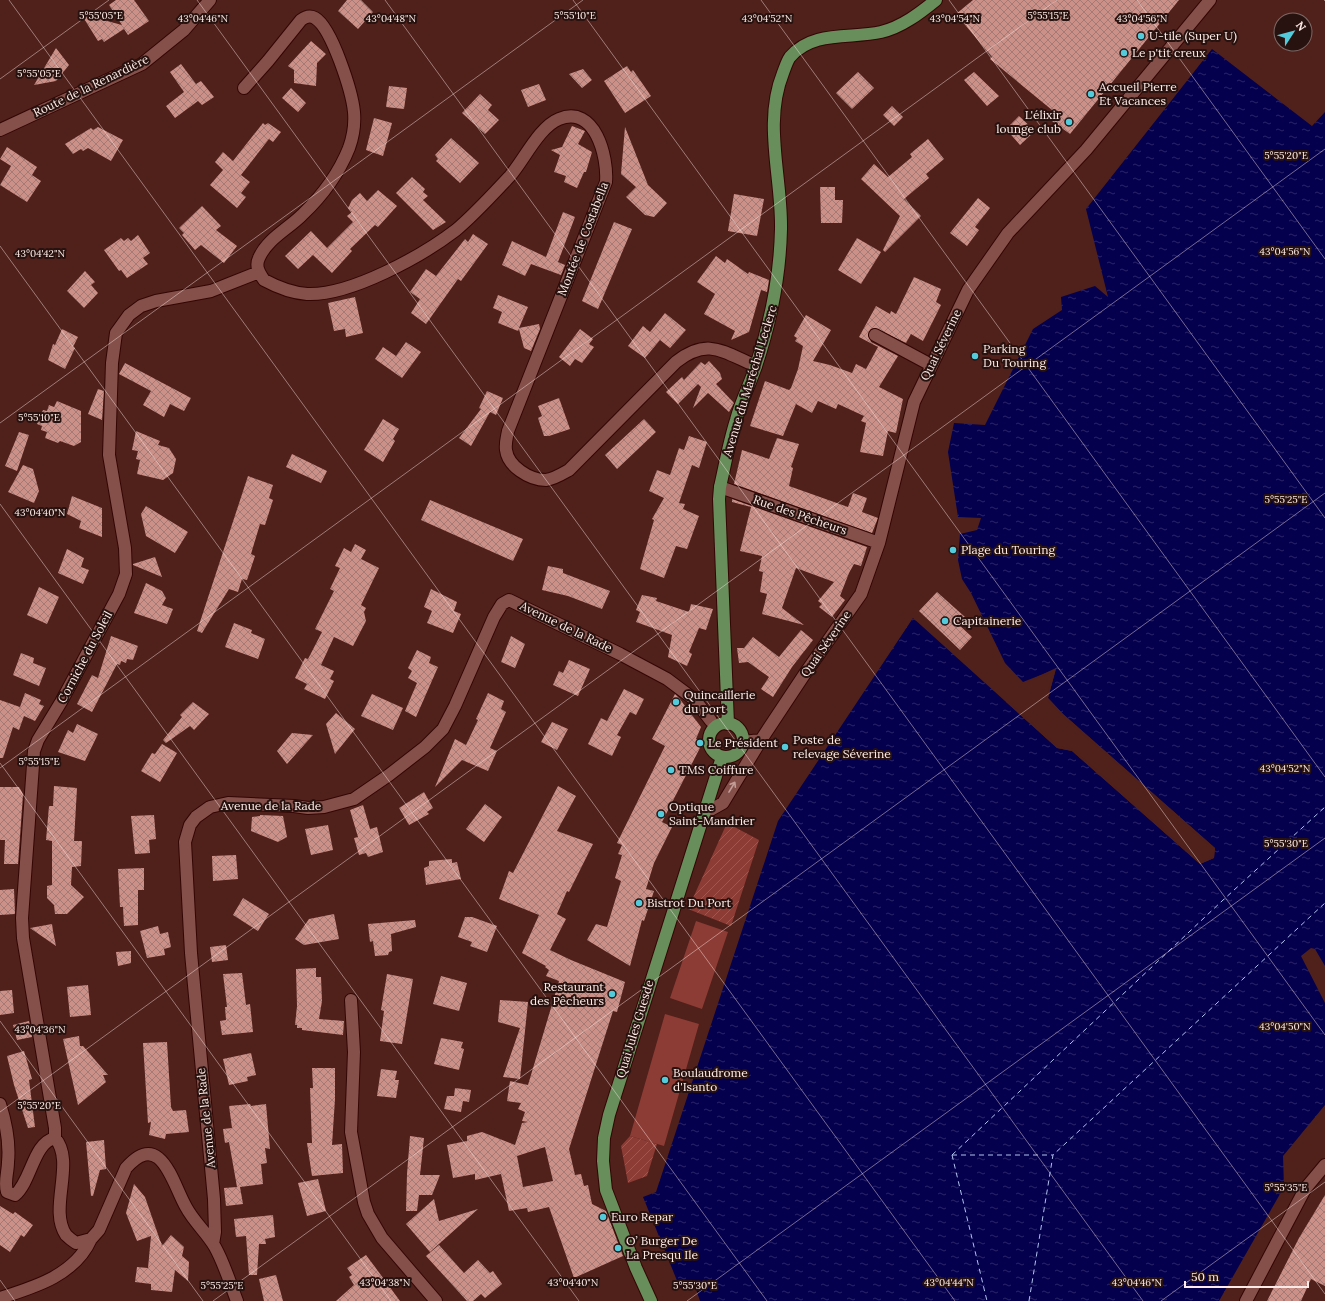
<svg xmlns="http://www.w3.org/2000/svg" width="1325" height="1301" font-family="Lora,serif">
	<defs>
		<pattern id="garden-furrows" width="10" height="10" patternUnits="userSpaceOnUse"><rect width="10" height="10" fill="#8c3c34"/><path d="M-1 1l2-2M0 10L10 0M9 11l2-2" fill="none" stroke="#9d5851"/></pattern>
		<pattern id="water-ripples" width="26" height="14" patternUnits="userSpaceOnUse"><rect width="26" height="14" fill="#04004d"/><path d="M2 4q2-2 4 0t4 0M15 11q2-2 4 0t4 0" fill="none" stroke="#2a2567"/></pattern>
		<pattern id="building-cross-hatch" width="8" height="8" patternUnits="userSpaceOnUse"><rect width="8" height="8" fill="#cb9088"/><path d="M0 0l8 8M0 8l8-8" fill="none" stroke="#a57a74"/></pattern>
	</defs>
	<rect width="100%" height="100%" fill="#50201b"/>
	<path fill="#8c3c34" d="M696 921 728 932 702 1009 670 998Z
		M665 1014 699 1024 664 1146 630 1136Z"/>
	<path fill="url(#garden-furrows)" d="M727 823 759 840 731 926 688 909Z
		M630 1136 657 1144 647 1176 628 1183 621 1146Z"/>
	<path fill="url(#water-ripples)" d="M1212 49 1312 126 1325 112V966L1315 949 1311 948 1301 956 1325 1003V1105L1283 1156 1284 1187 1219 1301H700L694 1283 680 1288 643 1197 656 1192 778 821 913 618 1057 748 1072 751 1200 864 1214 858 1215 848 1063 714 1048 698 1056 669 1023 682 1005 663 971 593 962 579 958 560 960 534 977 530 981 518 958 517 948 452 954 423 985 425 1033 329 1062 310 1061 297 1095 286 1108 297 1086 209Z"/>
	<path fill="#50201b" d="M1056 668 1048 698 1063 714 1215 848 1214 858 1200 864 1072 751 1057 748 1006 702 1008 701 1058 746 1073 749 1200 862 1213 857V849L1062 716 1046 699 1053 672 1022 684Z"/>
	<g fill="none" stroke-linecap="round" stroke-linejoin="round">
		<path stroke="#b2c3ee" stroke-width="1" stroke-dasharray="5 4" stroke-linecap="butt" d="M952 1155 1222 901 1325 807
			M952 1155 987 1301
			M952 1155H1053
			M1029 1301 1053 1155 1325 903"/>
	</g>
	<path fill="url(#building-cross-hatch)" fill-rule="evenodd" d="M116 0H134L149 21 128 35 124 29 104 42 102 39 98 41 81 14 122 25 109 5Z
		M347 0H361L373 12 358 29 338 11Z
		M973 0H1179L1070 134 1052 121V110L990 59 992 57 956 14Z
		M311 41 326 54 317 63 316 86 294 83V70L288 66Z
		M56 48 69 65 56 81 34 85Z
		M181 64 196 84 201 81 214 97 202 105 198 101 175 118 166 106 184 92 170 72Z
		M627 66 631 72 633 70 651 96 625 113 604 81Z
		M583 69 592 80 582 88 569 74Z
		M858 72 874 88 852 109 836 93Z
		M974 72 999 96 987 106 964 80Z
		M539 84 546 100 528 107 521 90Z
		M389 86 407 88 404 109 386 107Z
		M291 88 306 103 298 112 282 98Z
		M480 94 492 105 488 110 499 120 485 134 462 113Z
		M892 106 903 117 894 126 883 115Z
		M1019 116 1035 131 1020 145 1006 129Z
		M374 118 392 123 383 156 366 150Z
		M263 123 265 125 268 123 281 132 273 142 269 139 241 175 250 182 241 193 246 197 237 208 210 185 223 170 215 162 223 152 233 161Z
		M572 126 585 131 578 144 592 152 586 172H584L577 188 564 182 566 176 554 172 560 155 551 150 562 147Z
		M98 127 123 140 111 161 88 148 83 151 81 149 73 154 65 144 91 128 93 130Z
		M625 127 648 185 667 203 654 217 645 215 626 197 636 187 621 174Z
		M451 138 479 163 460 183 436 161 438 159 435 155Z
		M928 139 944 159 926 174 929 178 904 199 921 216 885 252 883 250 900 216 861 179 874 164 888 177 912 157 910 154Z
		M7 147 37 167 32 175 41 181 27 202 0 185 11 166 0 159Z
		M412 177 425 189 423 192 428 196 423 200 446 222 433 230 396 193Z
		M820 187H835V200H843L842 223H821Z
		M378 190 397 206 378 227 375 225 350 249 352 251 332 273 313 255 298 269 285 256 311 231 327 248 353 222 347 216 352 212 348 208 352 200 360 193 367 201Z
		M734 194 764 199 757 236 728 231Z
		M978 198 990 208 975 227 979 230 967 246 950 233Z
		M202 206 221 226 216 230 237 246 224 263 201 245 195 250 182 235 184 233 179 228Z
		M563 212 575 217 558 262 565 265 561 275 531 264 525 276 502 265 512 241 546 257Z
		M614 222 632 229 598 309 582 301Z
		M473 234 488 244 461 281 458 279 426 324 411 313 420 299 410 292 426 269 436 276 465 239 468 242Z
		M138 235 150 253 143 258 148 264 127 278 121 270 119 271 104 250 121 238 124 241 128 238 131 241Z
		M857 238 881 252 861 284 838 270Z
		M716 256 725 263 727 259 748 274 749 272 769 280 767 292 761 290 749 332 731 340 735 331 704 314 715 294 697 282Z
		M85 271 95 282 91 285 98 293 84 308 67 291Z
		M914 277 941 289 936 302 941 305 923 341 911 334 906 343 875 328 871 329 868 335 871 342 898 356 879 387 903 399 896 433 888 431 883 456 860 452 866 423 861 421 864 416 838 404 836 409 818 401 812 413 796 404 783 436 750 426 765 381 789 390 791 388 798 369 803 346 795 341 797 338 794 336 806 315 831 330 813 361 830 365 852 373 856 364 866 369 878 347 859 337 876 306 890 314 891 311 896 314Z
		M498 295 528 307 519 328 539 324 540 329 531 351 524 348 519 329 518 331 498 323 502 312 493 308Z
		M355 297 363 333 346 337 345 329 334 331 328 303Z
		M665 313 686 330 670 348 660 340 645 358 628 346 643 326 650 332Z
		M62 329 78 337 73 347 75 348 65 369 48 360 53 344 55 345Z
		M580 329 593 339 589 344 594 347 582 363 575 359 570 366 559 357Z
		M406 342 421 352 402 378 375 359 383 347 396 356Z
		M709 361 720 373 722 379 716 384 734 403 729 412 708 393 693 408 701 387 698 384 678 404 666 392 682 377 684 380 701 362 705 365Z
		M125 363 191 398 184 411 170 404 164 417 143 405 151 391 119 374Z
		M98 389 104 391 102 420 88 414Z
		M487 391 503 398 496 415 490 412 471 446 459 438 481 409 479 408Z
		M559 398 570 429 549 436H544L538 418 542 416 538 406Z
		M57 401 81 411V442L74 446 60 441 58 443 45 438 47 432 41 430 42 426 37 424 43 410 47 411 49 405 54 407Z
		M383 419 399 429 393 439 395 441 383 462 364 450Z
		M644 419 656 432 617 469 605 455Z
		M136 431 160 441 158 445 169 448 176 459 173 473 163 480 137 474 140 460 136 459 138 451 132 450Z
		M19 432 29 435 17 471 5 466Z
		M689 436 707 442 699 468 692 465 679 503 685 504 683 509 699 516 687 549 676 546 664 578 640 569 654 520 652 519 664 498 649 491 657 470 670 475 679 448 684 450Z
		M777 438 799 444 791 467 793 468 789 486 848 507 853 493 867 498 862 512 878 518 872 533 734 484 742 450 769 459Z
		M292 454 327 471 321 483 286 467Z
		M23 465 33 469 39 491 34 503 8 492Z
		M248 476 273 485 269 498 273 500 265 525 260 524 251 554 255 556 247 580 242 579 238 592 229 589 202 633 197 631Z
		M72 496 102 508V537L79 528 81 521 67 514Z
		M732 499 867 547 861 566 854 564 849 573 840 596 845 600 832 617 819 607 822 604 818 601 834 582 796 568 782 608 804 625 762 614 767 594 760 592 763 572 759 571 762 556 740 551 751 507 732 502Z
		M430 500 523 539 513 561 421 520Z
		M146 506 188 532 175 553 146 536 141 514Z
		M355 544 366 550 361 559 379 568 361 605 366 608 364 612 366 621 353 646 334 637 321 665 334 671 330 679 334 681 325 699 304 689 307 684 295 678 305 658 308 659 322 632 315 629 334 591 330 589 340 568 335 566 344 548 351 552Z
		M67 549 84 558 81 567 89 570 83 584 58 573Z
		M155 557 162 577 133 565V564Z
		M548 566 563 569V573L610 591 602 609 568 596 542 590Z
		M146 583 162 591 166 598 162 605 173 609 167 624 134 613Z
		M39 587 59 597 47 624 27 615Z
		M431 589 457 602 454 611 461 614 453 633 427 623 432 611 424 607Z
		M937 592 965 617 958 624 972 637 960 650 919 611Z
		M642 595 657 598 656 601 689 612 691 604 713 609 706 630 699 628 689 652 692 654 687 666 668 657 672 635 636 622 640 612 636 610Z
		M234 623 252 630 251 633 265 639 258 659 225 647Z
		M801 630 813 640 792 667 773 697 761 689 769 677 748 662 739 663 737 648H744L753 637 779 657Z
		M111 636 138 646 133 660 127 659 126 663 121 661 120 665 117 664 92 712 77 704 92 675 98 678Z
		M511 636 525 644 515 668 501 662Z
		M417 650 431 657 429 663 438 667 416 717 405 711 417 683 408 678 412 671 408 668Z
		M21 653 34 658 33 663 46 668 39 686 13 675Z
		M569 660 590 669 578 696 553 685 559 671 563 673Z
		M624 689 644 699 636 715 630 712 617 735 621 737 612 756 588 744 601 718 607 721Z
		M25 693 41 700 39 704 44 706 35 721 24 716 19 730 13 727 3 758H0V700L20 707Z
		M488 693 504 701 501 709 506 712 490 748 497 751 488 771 462 760 435 787 455 739 466 745 478 720 476 719Z
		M372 694 403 708 393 730 361 716Z
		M675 694 679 698 701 727 696 739 703 742 662 822 672 827 654 863 646 889 654 891 644 921 642 920 630 966 587 940 596 924 607 927 621 881 615 878 622 855 618 854 622 845 617 843 665 746 652 739Z
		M193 702 209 714 194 730 190 726 166 743 163 740 182 717 180 715Z
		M336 713 355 729 335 754 326 724Z
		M552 722 568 729 557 750 541 742Z
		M77 724 98 734 85 761 58 752 68 730 73 733Z
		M292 733 313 735 287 764 277 751Z
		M162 744 177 753 160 782 141 771 152 753 155 754Z
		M54 786 77 788 74 841H82L81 866 72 867 71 885 84 897 67 914H55L54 905 47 898V886L52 885V841L46 840 49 806H53Z
		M558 786 576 796 557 831 593 844 569 892 567 891 557 914 566 919 550 950 571 960 625 982 617 1012 613 1011 569 1149 575 1175 581 1174 584 1186 588 1185 592 1204 606 1211 623 1256 574 1278 549 1207 528 1212 527 1208 509 1211 501 1174 475 1180V1174L453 1178 447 1145 467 1141V1136L482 1132 515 1145 522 1123 528 1122 522 1121 525 1112 518 1109 521 1103 507 1101 510 1081 528 1085 559 981 546 976 549 970 545 967 546 966 522 953 539 915 499 899 509 871 513 873ZM545 1147 553 1181 523 1187 517 1156Z
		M0 787H19L23 794 18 864H4L5 840H0Z
		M424 792 433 808 427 812 429 814 409 825 399 808Z
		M485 804 502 817 484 842 466 829Z
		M363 805 370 829 377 827 383 852 368 857 366 853 359 855 354 838 358 837 350 810Z
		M154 815 156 839 149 840 150 853 135 854 131 816Z
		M260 815 283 816 287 837 278 842 251 831 252 817 260 816Z
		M328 825 333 850 311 855 305 829Z
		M236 855 238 879 213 881 212 856Z
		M452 859V863L457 862 461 879 426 885 424 868 429 866V861Z
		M144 868V890H138V925L124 926 123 907H120L118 869Z
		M14 889 15 914 0 915V890Z
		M243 898 269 914 258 931 233 915Z
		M334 914 339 939 304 945 295 939 309 919Z
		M465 917H472L497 926 487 952 470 946 472 942 458 937Z
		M415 920 416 927 391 934 392 951 389 952 388 955 375 956 373 941 370 942 368 924Z
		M52 924 53 931 56 946 30 928Z
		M158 926 160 934 168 932 171 947 164 949 165 955 147 958 140 931Z
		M226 945 228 960 212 962 210 947Z
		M131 951V963L118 966 116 952Z
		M316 968V977H321L322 1001 319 1019 344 1021 343 1035 302 1030V1028H297V1025H295L297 1006 296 969Z
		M242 973 246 1005 250 1004 253 1032 222 1035 220 1021 226 1020 225 1007H227L223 974Z
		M387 974 413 979 402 1044 380 1041 384 1011 381 1010Z
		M441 976 467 983 459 1011 433 1004Z
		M88 985 91 1015 70 1017 67 987Z
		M12 990 14 1013 0 1015V991Z
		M500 1000 528 1002 520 1079 503 1077 520 1028 498 1022Z
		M29 1021 32 1037 17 1040 13 1025Z
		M79 1036 80 1046H83L108 1075H103L106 1082 78 1105 63 1039Z
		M441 1038 463 1042 461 1048 464 1049 459 1070 434 1064Z
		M167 1042 171 1107 173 1111 186 1110 189 1132 166 1134 165 1139 149 1135 151 1122 148 1123 143 1043Z
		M24 1051 32 1079 29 1080 35 1127 28 1128 14 1085 7 1056Z
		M251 1053 256 1075 247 1077 248 1081 229 1085 223 1059Z
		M312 1068H335V1099L332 1145 342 1144 343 1173 312 1176 307 1143H312L310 1088H313Z
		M381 1069 397 1071 395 1080H399L396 1098 377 1096Z
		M455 1088 471 1090 469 1102 463 1101 461 1112 444 1109 447 1096H454Z
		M250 1104 251 1106 266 1104 270 1149 265 1148 267 1163 261 1164 263 1184 240 1187 243 1204 226 1206 224 1188 237 1187 229 1142 225 1143 223 1129 232 1128 229 1106Z
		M410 1136 424 1138 420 1175H440L432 1195H419L417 1211H406L407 1174Z
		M104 1140 106 1169 100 1170 93 1196H91L86 1142Z
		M318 1179 326 1211 307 1216 298 1183Z
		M134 1184 145 1197 162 1246 171 1235 184 1247 182 1256 189 1262 188 1281 175 1270 172 1292 151 1290V1284L135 1282 137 1267 148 1268 151 1236 137 1241 126 1213Z
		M1325 1195V1286L1311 1279 1301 1301H1267L1299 1238Z
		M434 1199 439 1221 478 1209 430 1252 406 1224Z
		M0 1206 13 1214 15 1212 33 1225 24 1237 21 1235 10 1252 0 1245Z
		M273 1215 275 1237 265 1239 266 1244H259L257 1275H249L246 1236 236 1237 234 1219Z
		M439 1245 464 1273 478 1260 490 1273 493 1271 502 1284 485 1298 481 1294 473 1301H467L426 1256Z
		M366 1255 375 1267 400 1301H336L354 1285 349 1277 352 1275 347 1268Z
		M276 1275 283 1301H264L259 1279Z"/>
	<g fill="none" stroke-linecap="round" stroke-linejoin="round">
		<g stroke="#330604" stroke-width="14">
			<path id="minor" d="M244 88 268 61 301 20C305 17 310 15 315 18 332 28 352 92 354 112 355 124 353 137 349 148 339 173 321 197 302 215 288 229 267 239 259 258 255 266 259 273 264 280 277 287 293 293 307 294 350 296 422 256 456 230 475 214 493 194 510 176 524 160 539 127 559 119 595 104 608 157 606 182L508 431C507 437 505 443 506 450 508 466 529 480 546 480 554 479 562 474 569 470L676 362C708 337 723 352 756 366
				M0 130 142 64 184 30 210 0
				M875 335 931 365
				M720 487 879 543
				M743 742 761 740 804 675 861 594 879 543 914 402 968 290 1008 233 1086 150 1210 0
				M705 813 723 803 761 740
				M351 1000 354 1052 351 1132 364 1202 368 1214 382 1238 436 1301
				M0 1104C6 1123 10 1142 8 1162 8 1173 4 1181 7 1192L15 1195C32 1180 33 1143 55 1138 76 1162 48 1209 66 1235 69 1238 73 1241 76 1243L91 1239 99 1230 126 1168C161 1128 173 1185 186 1207 194 1222 207 1233 215 1247 224 1263 230 1283 237 1301
				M55 1138V1128L23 938 22 918 34 751 38 740 61 702 119 594 126 574 125 548 109 455 112 363 116 333 129 315 141 306 156 301 211 291 259 272
				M213 1244 215 1232 214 1199 191 953 185 842 190 825 196 817 210 807 228 803 294 806 308 808 324 807 354 799 389 775 425 747 443 729 455 706 494 617 502 604 509 600 620 654 667 679 695 700 711 721
				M0 1298C35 1287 75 1275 91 1239
				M1246 1301 1305 1189 1325 1165"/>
		</g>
		<g stroke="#330604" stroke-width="14">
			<path id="major" d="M709 740a17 17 0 1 1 34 0a17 17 0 1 1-34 0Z
				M728 724 719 499 720 487C725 465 729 442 736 420 741 401 750 384 756 366 771 321 780 276 781 229 782 177 763 123 783 73 785 68 787 61 790 57 813 30 851 39 881 32 902 27 920 13 936 0
				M651 1301 636 1268 606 1190 603 1161 604 1138 609 1115 722 757"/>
		</g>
		<use href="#minor" stroke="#86504a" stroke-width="12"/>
		<use href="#major" stroke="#678e5b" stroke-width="12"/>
	</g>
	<defs><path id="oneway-shaft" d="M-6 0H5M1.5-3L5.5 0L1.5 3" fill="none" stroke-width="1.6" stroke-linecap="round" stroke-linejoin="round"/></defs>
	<use stroke="#c29d98" href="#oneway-shaft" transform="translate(732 787) rotate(-59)"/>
	<path fill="none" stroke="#feeae7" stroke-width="1" stroke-opacity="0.45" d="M9 0 955 1301M197 0 1143 1301M385 0 1325 1294M573 0 1325 1035M761 0 1325 777M949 0 1325 518M1137 0 1325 259M1324 0 1325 1M0 79 109 0M0 246 767 1301M0 423 583 0M0 504 579 1301M0 763 391 1301M0 768 1057 0M0 1021 203 1301M0 1112 1325 149M0 1280 15 1301M213 1301 1325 493M687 1301 1325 838M1161 1301 1325 1182"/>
	<g fill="#53cbdb" stroke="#27120f" stroke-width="1.5">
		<circle cx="1141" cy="36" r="4"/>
		<circle cx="1124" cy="53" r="4"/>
		<circle cx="1091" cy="94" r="4"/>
		<circle cx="1069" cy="122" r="4"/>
		<circle cx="975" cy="356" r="4"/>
		<circle cx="953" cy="550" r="4"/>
		<circle cx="945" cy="621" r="4"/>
		<circle cx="676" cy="702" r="4"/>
		<circle cx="700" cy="743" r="4"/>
		<circle cx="785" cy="747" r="4"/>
		<circle cx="671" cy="770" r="4"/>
		<circle cx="661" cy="814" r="4"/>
		<circle cx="639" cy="903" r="4"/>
		<circle cx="612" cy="994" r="4"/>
		<circle cx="665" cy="1080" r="4"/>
		<circle cx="603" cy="1217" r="4"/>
		<circle cx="618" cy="1248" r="4"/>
	</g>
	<g text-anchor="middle" stroke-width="4" stroke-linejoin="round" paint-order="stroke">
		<g font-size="12" fill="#feeae7" stroke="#27120f" text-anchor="start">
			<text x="1149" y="40">U-tile (Super U)</text>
			<text x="1132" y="57">Le p'tit creux</text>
			<text x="1099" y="91">Accueil Pierre<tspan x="1099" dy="14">Et Vacances</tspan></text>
			<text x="1061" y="119" text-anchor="end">L'élixir<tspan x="1061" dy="14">lounge club</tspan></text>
			<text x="983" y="353">Parking<tspan x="983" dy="14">Du Touring</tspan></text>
			<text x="961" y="554">Plage du Touring</text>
			<text x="953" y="625">Capitainerie</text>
			<text x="684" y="699">Quincaillerie<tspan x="684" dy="14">du port</tspan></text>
			<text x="793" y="744">Poste de<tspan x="793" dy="14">relevage Séverine</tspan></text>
			<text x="708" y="747">Le Président</text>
			<text x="679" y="774">TMS Coiffure</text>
			<text x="669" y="811">Optique<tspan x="669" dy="14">Saint-Mandrier</tspan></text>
			<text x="647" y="907">Bistrot Du Port</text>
			<text x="604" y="991" text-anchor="end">Restaurant<tspan x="604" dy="14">des Pêcheurs</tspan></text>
			<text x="673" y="1077">Boulaudrome<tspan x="673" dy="14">d'Isanto</tspan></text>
			<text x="611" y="1221">Euro Repar</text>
			<text x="626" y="1245">O’ Burger De<tspan x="626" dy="14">La Presqu Ile</tspan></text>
		</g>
		<g font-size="12" fill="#feeae7" stroke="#27120f">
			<text transform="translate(91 86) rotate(-26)" y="4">Route de la Renardière</text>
			<text transform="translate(583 239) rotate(-69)" y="4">Montée de Costabella</text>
			<text transform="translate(941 345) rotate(-64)" y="4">Quai Séverine</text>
			<text transform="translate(750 381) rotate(-73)" y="4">Avenue du Maréchal Leclerc</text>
			<text transform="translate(800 515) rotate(19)" y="4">Rue des Pêcheurs</text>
			<text transform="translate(566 627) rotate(26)" y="4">Avenue de la Rade</text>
			<text transform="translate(826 644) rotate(-55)" y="4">Quai Séverine</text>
			<text transform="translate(85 657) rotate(-62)" y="4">Corniche du Soleil</text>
			<text x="271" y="810">Avenue de la Rade</text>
			<text transform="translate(635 1029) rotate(-73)" y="4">Quai Jules Guesde</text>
			<text transform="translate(206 1118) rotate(-96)" y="4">Avenue de la Rade</text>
		</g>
	</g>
	<g font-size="10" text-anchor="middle" fill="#feeae7" stroke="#27120f" stroke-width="4" stroke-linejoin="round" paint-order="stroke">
		<text x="101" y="19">5°55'05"E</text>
		<text x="575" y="19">5°55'10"E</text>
		<text x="1048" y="19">5°55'15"E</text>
		<text x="203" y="22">43°04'46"N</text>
		<text x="391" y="22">43°04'48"N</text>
		<text x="767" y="22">43°04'52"N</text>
		<text x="955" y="22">43°04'54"N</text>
		<text x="1142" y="22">43°04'56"N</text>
		<text x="39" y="77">5°55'05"E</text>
		<text x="1286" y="159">5°55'20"E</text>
		<text x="1285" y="255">43°04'56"N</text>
		<text x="40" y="257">43°04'42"N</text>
		<text x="39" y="421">5°55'10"E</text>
		<text x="1286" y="503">5°55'25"E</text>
		<text x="40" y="516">43°04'40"N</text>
		<text x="39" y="765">5°55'15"E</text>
		<text x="1285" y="772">43°04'52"N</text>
		<text x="1286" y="847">5°55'30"E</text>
		<text x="1285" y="1030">43°04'50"N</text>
		<text x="40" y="1033">43°04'36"N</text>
		<text x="39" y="1109">5°55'20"E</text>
		<text x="1286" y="1191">5°55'35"E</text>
		<text x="385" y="1286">43°04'38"N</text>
		<text x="573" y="1286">43°04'40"N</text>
		<text x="949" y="1286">43°04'44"N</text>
		<text x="1137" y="1286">43°04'46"N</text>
		<text x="222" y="1289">5°55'25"E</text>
		<text x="695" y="1289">5°55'30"E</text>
	</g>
	<g transform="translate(1293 32) rotate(54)"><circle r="19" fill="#27120f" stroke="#7d6865"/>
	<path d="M0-3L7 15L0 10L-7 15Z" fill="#53cbdb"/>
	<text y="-6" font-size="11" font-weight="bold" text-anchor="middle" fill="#feeae7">N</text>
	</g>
	<path d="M1185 1281v6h123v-6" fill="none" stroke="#feeae7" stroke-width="2"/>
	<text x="1191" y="1281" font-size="12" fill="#feeae7" stroke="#27120f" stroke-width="3" paint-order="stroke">50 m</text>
</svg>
